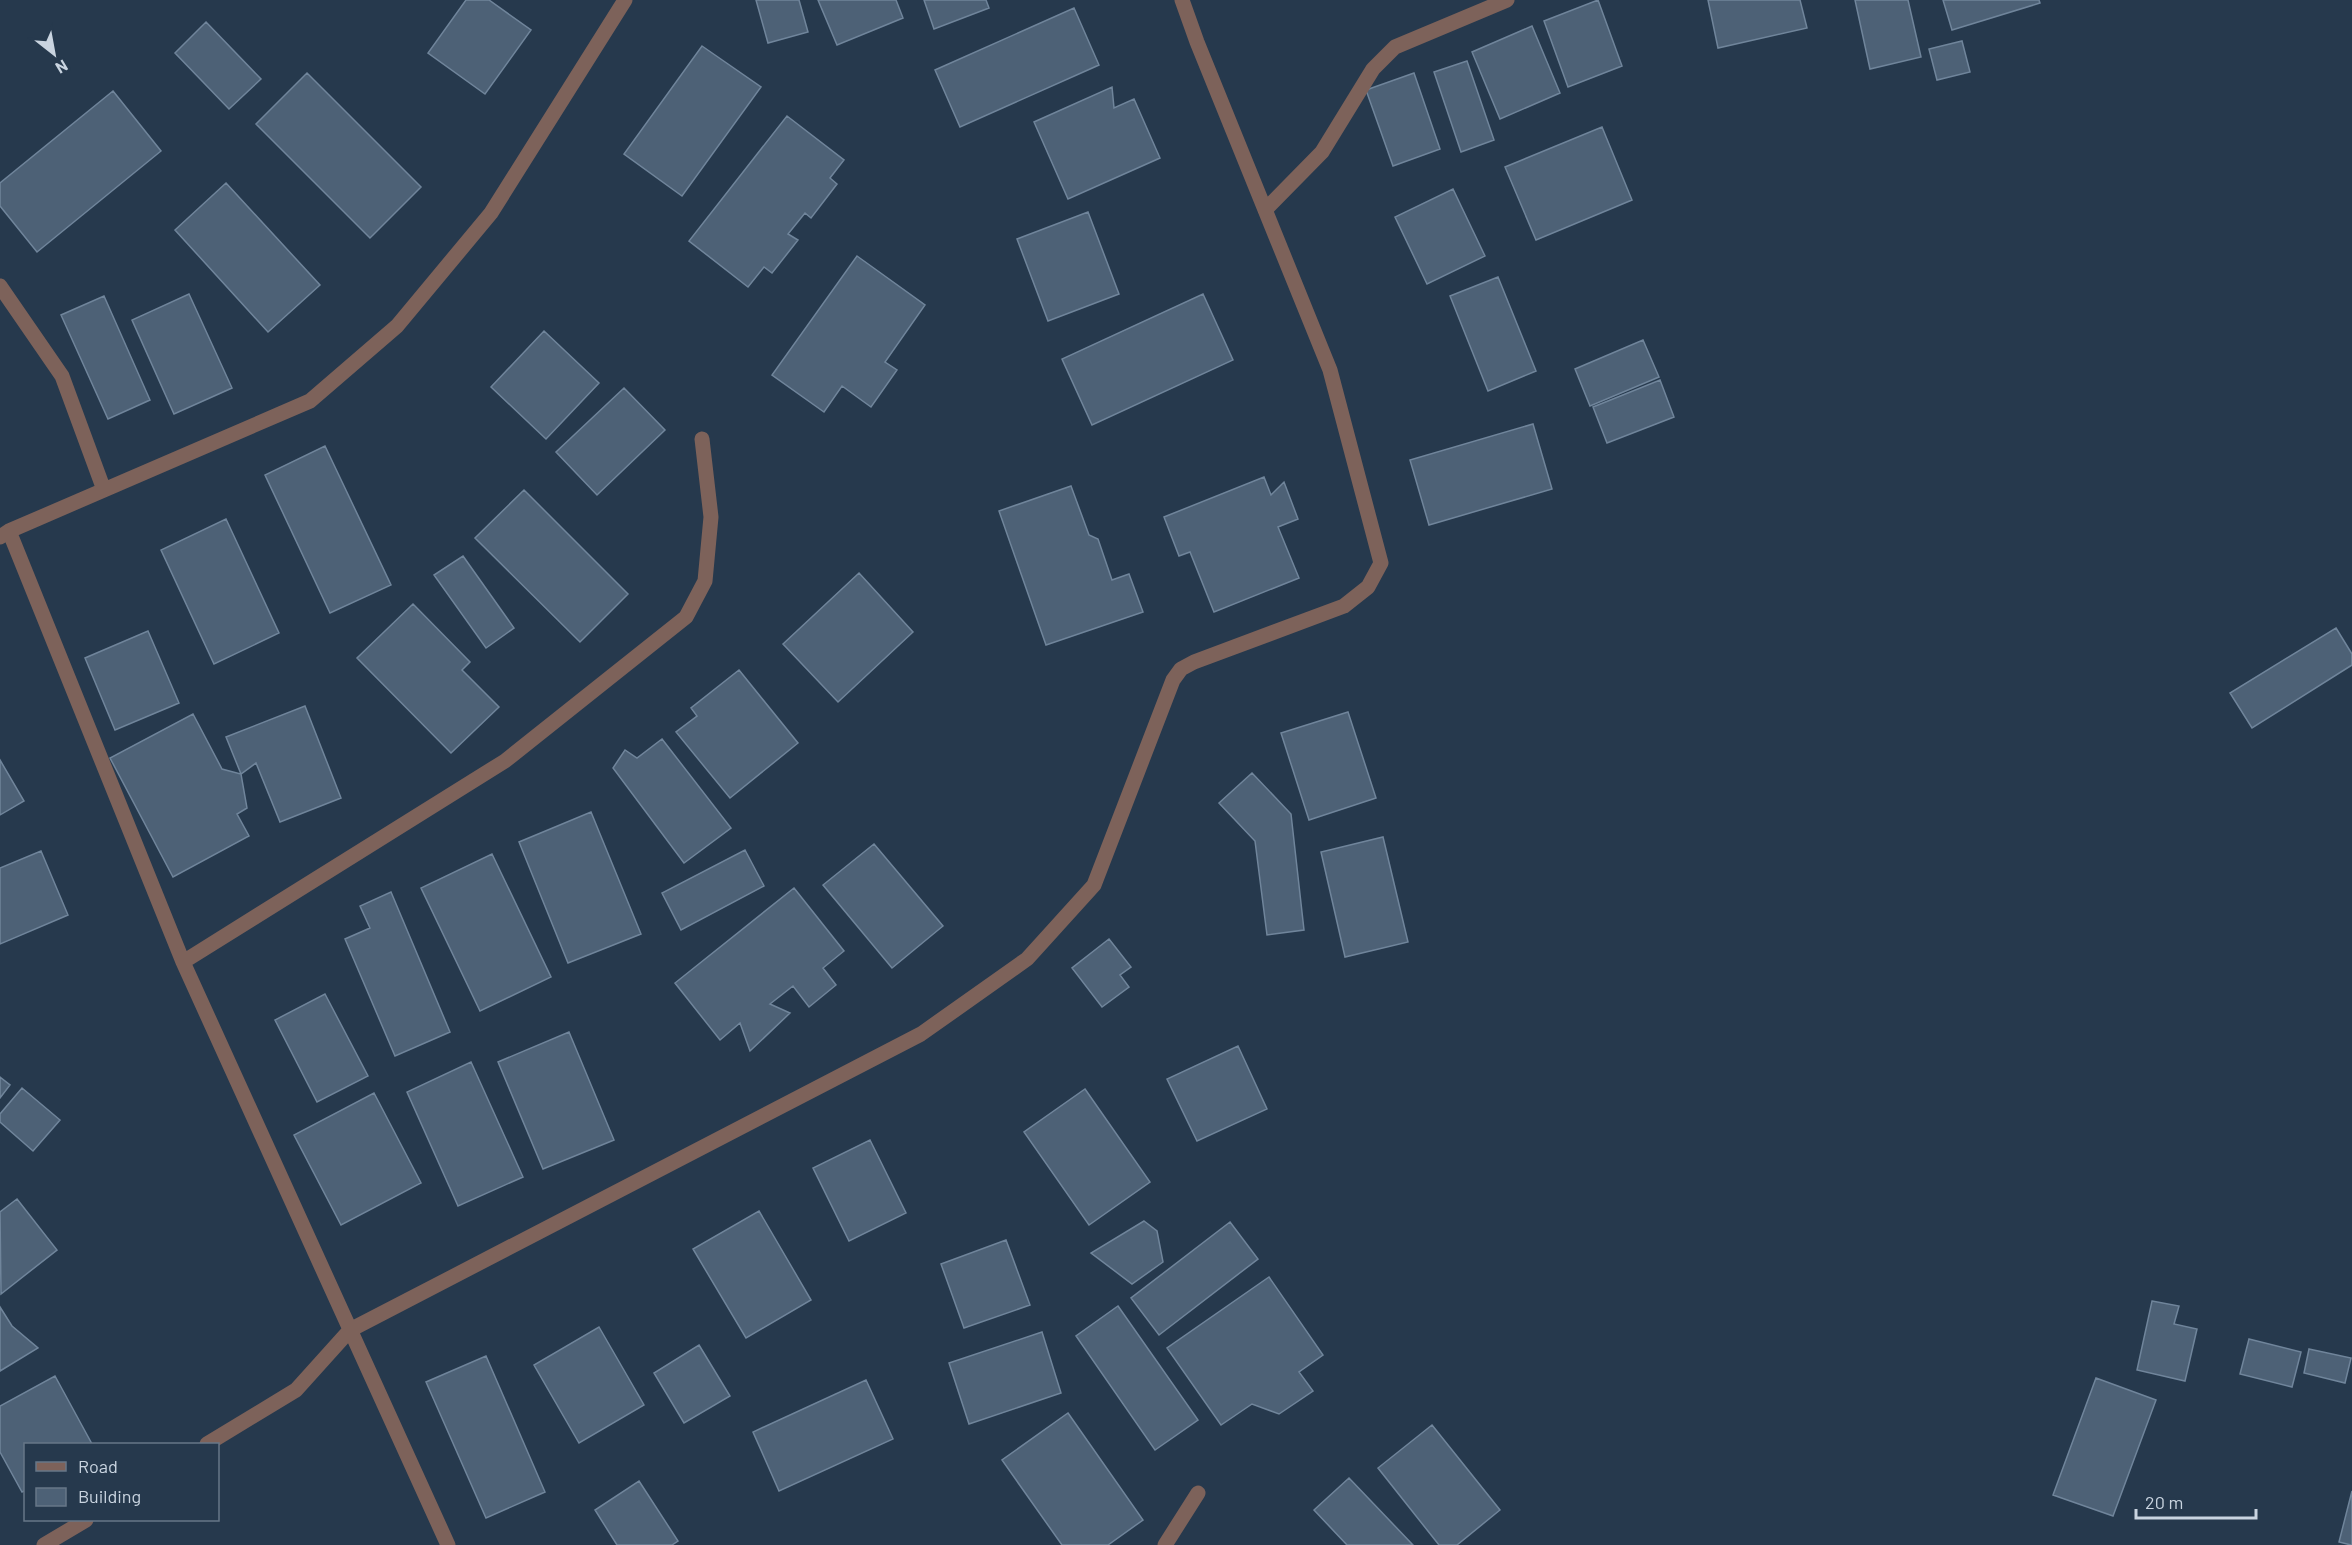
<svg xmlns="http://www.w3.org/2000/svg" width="2352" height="1545" font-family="Barlow,sans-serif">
	<rect width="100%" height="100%" fill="#26394d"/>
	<path fill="#4d6176" stroke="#70859b" stroke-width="1.5" d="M466 0H489L531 30 485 94 428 53Z
		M756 0H799L808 32 768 43Z
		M818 0H896L903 18 837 45Z
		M924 0H986L989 8 934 29Z
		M1598 0 1622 66 1568 87 1544 21Z
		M1708 0H1800L1807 28 1718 48Z
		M1855 0H1908L1921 57 1870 69Z
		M1943 0H2039L2040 3 1952 30Z
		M1074 8 1099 65 960 127 935 70Z
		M206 22 261 79 229 109 175 53Z
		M1532 26 1560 93 1500 119 1472 52Z
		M1962 41 1970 72 1937 80 1929 49Z
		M702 46 761 87 682 196 624 154Z
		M1467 61 1494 140 1461 152 1434 72Z
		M307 73 421 187 370 238 256 124Z
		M1414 73 1440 149 1393 166 1366 90Z
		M1112 87 1114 108 1134 99 1160 158 1068 199 1034 122Z
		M113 91 161 151 37 252 0 206V183Z
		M787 116 844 160 830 178 837 184 811 218 805 213 788 234 798 240 772 273 764 267 748 287 689 241Z
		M1602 127 1632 200 1536 240 1505 167Z
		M226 183 320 285 268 332 175 230Z
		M1453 189 1485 256 1427 284 1395 217Z
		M1088 212 1119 294 1048 321 1017 239Z
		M857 256 925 305 885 362 897 370 871 407 842 386 824 412 772 375Z
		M1498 277 1536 371 1488 391 1450 296Z
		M189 294 232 388 174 414 132 320Z
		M1203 294 1233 360 1092 425 1062 359Z
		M104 296 150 400 108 419 61 315Z
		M544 331 599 383 546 439 491 387Z
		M1643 340 1659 377 1590 406 1575 369Z
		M1660 380 1674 417 1607 443 1593 407Z
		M624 388 665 430 597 495 556 452Z
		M1533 424 1552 489 1429 525 1410 460Z
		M325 446 391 585 330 613 265 475Z
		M1264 477 1271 495 1284 482 1298 519 1278 527 1299 578 1214 612 1190 552 1179 556 1164 517Z
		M1071 486 1089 535 1098 539 1112 580 1129 574 1143 612 1046 645 999 511Z
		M524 490 628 594 580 642 475 538Z
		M226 519 279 633 214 664 161 550Z
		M463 556 514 628 486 648 434 575Z
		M859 573 913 632 838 702 783 644Z
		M413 604 470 662 462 670 499 707 451 753 357 658Z
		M2336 628 2352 654V665L2252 728 2230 693Z
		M148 631 179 703 115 730 85 658Z
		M739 670 798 743 730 798 676 732 697 716 691 708Z
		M305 706 341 798 280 822 256 763 241 774 226 737Z
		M1348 712 1376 798 1309 820 1281 733Z
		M193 714 222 769 241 774 247 808 237 814 249 836 173 877 110 758Z
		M662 739 731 828 684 863 613 768 625 750 637 758Z
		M0 760 24 801 0 815Z
		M1252 773 1291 814 1304 930 1267 935 1255 841 1219 803Z
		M591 812 641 934 568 963 519 842Z
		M1383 837 1408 942 1345 957 1321 852Z
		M874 844 943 926 892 968 823 885Z
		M745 850 764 886 681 930 662 893Z
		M41 851 68 915 0 944V868Z
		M492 854 551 977 480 1011 421 888Z
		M794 888 844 951 823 968 836 985 809 1007 793 986 770 1004 790 1013 750 1051 740 1023 720 1040 675 983Z
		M391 892 450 1032 395 1056 345 939 370 928 360 906Z
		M1109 939 1131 967 1120 975 1129 987 1102 1007 1072 968Z
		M325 994 368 1076 317 1102 275 1020Z
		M569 1032 614 1140 543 1169 498 1062Z
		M1238 1046 1267 1109 1197 1141 1167 1079Z
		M471 1062 523 1177 458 1206 407 1092Z
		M0 1077 10 1085 0 1098Z
		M22 1088 60 1120 33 1151 0 1122V1114Z
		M1085 1089 1150 1182 1089 1225 1024 1132Z
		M374 1093 421 1183 341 1225 294 1135Z
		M870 1140 906 1213 849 1241 813 1168Z
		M17 1199 57 1250 1 1294 0 1212Z
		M759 1211 811 1300 746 1338 693 1249Z
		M1144 1221 1157 1231 1163 1262 1132 1284 1091 1253Z
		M1230 1222 1258 1259 1159 1335 1131 1298Z
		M1006 1240 1030 1305 964 1328 941 1264Z
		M1269 1277 1323 1355 1299 1372 1313 1391 1279 1414 1252 1404 1221 1425 1167 1348Z
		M2152 1301 2179 1306 2174 1324 2197 1329 2185 1381 2137 1370Z
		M1118 1306 1198 1420 1155 1450 1076 1336Z
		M0 1307 12 1326 38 1348 0 1371Z
		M599 1327 644 1405 579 1443 534 1365Z
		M1042 1332 1061 1393 969 1424 949 1363Z
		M2249 1339 2301 1352 2292 1387 2240 1374Z
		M699 1345 730 1396 684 1423 654 1373Z
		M2309 1349 2351 1358 2345 1383 2304 1373Z
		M486 1356 545 1492 486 1518 426 1382Z
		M55 1376 92 1444H26V1490L22 1492 0 1452V1406Z
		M2096 1378 2156 1400 2113 1516 2053 1495Z
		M866 1380 893 1439 779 1491 753 1432Z
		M1068 1413 1143 1520 1108 1545H1062L1002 1460Z
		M1432 1425 1500 1510 1457 1545H1439L1378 1468Z
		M1349 1478 1413 1545H1347L1314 1510Z
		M639 1481 678 1541 672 1545H617L595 1510Z
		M2352 1491V1545H2351L2339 1542Z"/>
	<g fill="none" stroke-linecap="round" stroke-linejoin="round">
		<path stroke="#7d625a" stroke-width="15" d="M1265 210 1322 152 1373 69 1395 47 1507 0
			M0 286 62 376 104 490
			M9 531 183 962 448 1545
			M0 537 9 531 310 401 397 326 491 213 625 0
			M183 962 505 761 686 617 705 581 711 517 702 439
			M207 1444 296 1390 350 1330 921 1034 1027 959 1094 885 1173 680 1181 669 1194 662 1344 606 1368 587 1381 563 1330 370 1197 42 1182 0
			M44 1545 86 1520
			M1165 1545 1198 1493"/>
	</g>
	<rect x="24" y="1443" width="195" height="78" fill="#26394d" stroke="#677788" stroke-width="1.5"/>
	<rect x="36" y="1462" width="30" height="9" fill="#7d625a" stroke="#677788" stroke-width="1.5"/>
	<text x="78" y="1473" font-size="18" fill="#c9d4e0">Road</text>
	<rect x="36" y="1488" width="30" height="18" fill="#4d6176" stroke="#677788" stroke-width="1.5"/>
	<text x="78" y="1503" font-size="18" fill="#c9d4e0">Building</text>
	<g transform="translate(54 54) rotate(149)" stroke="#26394d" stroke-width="4.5" paint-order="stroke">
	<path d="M0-4.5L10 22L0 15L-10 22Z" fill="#c9d4e0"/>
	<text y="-9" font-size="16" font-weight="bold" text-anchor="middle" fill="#c9d4e0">N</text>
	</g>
	<path d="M2136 1509v9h120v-9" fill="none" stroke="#c9d4e0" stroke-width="3"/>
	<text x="2145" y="1509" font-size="18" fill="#c9d4e0" stroke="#26394d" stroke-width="4.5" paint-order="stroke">20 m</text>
</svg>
